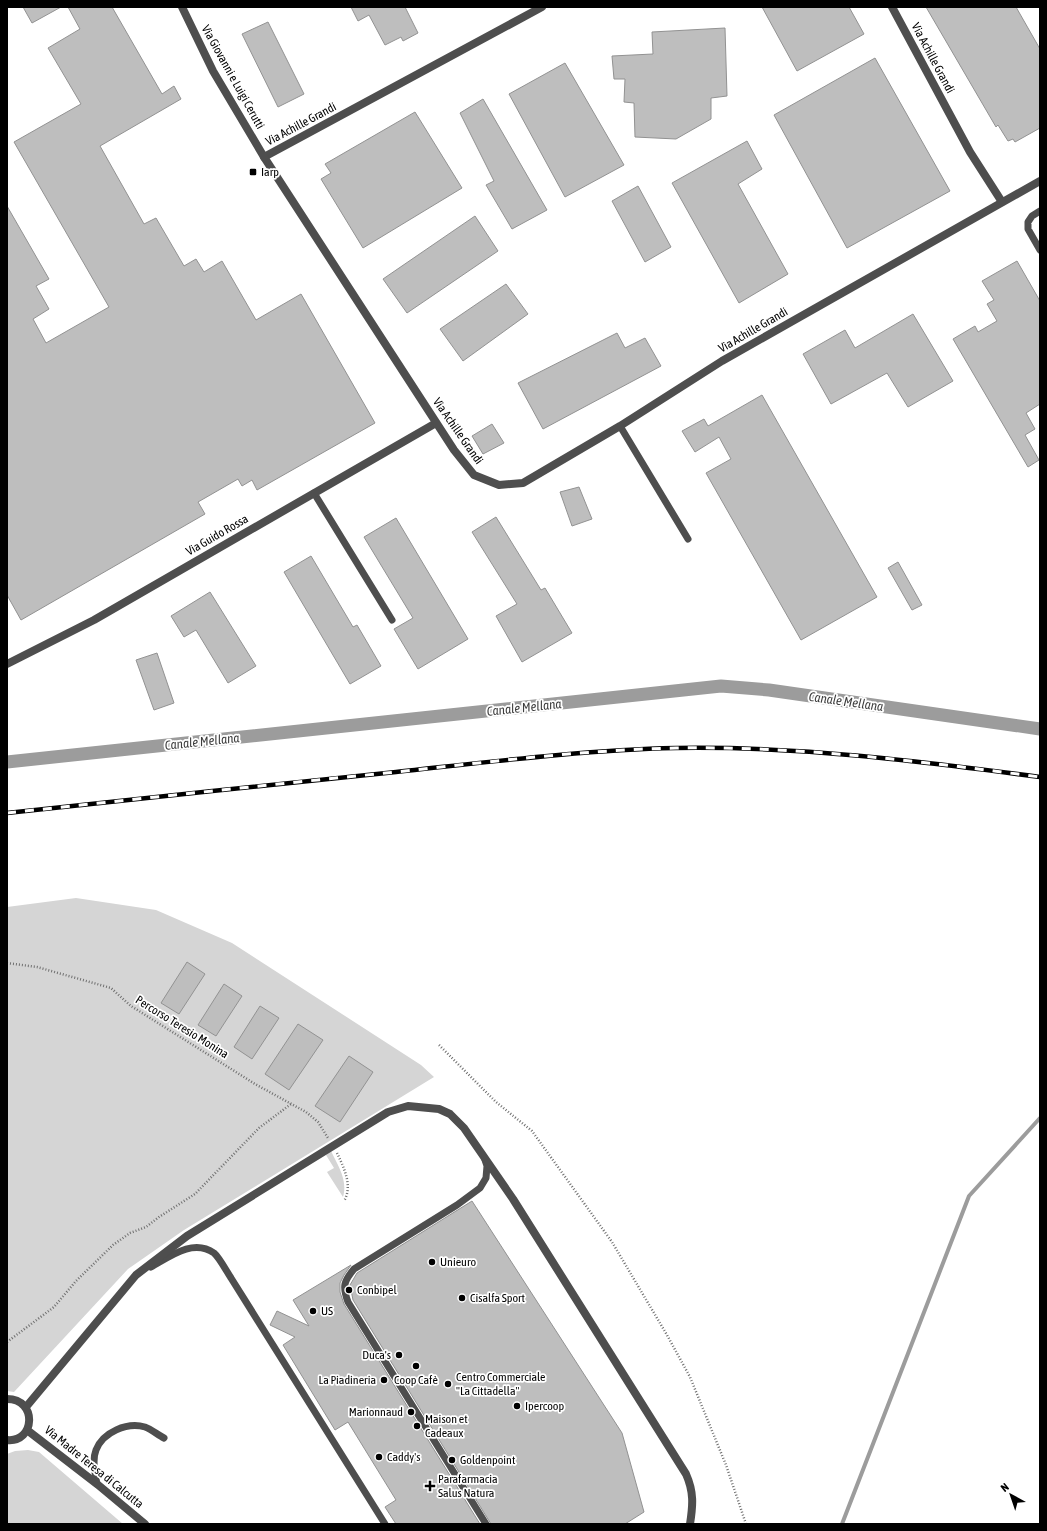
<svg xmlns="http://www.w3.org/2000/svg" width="1047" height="1531" font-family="'Asap Condensed',sans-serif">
	<rect width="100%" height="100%" fill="#fff"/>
	<path fill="#d5d5d5" d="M76 898 156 910 232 943 421 1065 434 1077 184 1230 128 1269 14 1392 7 1391V907Z
		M331 1151C338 1166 348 1180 343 1197L327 1172 334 1168 326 1155Z
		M28 1450 39 1452 123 1524H7V1454L15 1451Z"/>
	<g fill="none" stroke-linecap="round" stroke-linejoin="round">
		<path stroke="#9c9c9c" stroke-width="4" d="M842 1524 969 1196 1040 1118"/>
		<path stroke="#9c9c9c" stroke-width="13" d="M7 762 721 686 769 690 1040 729"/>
	</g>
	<path fill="#bebebe" stroke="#929292" d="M23 7H61L32 23Z
		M68 7H112L162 94 174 86 181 99 100 146 144 224 156 218 184 266 196 259 204 272 222 261 256 320 301 294 375 423 257 490 252 480 242 486 238 479 198 502 205 514 21 620 7 595V206L49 279 36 286 49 309 33 319 46 343 109 307 14 142 81 104 48 48 80 29Z
		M351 7H405L418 33 403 41 401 37 385 45 369 15 358 21Z
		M762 7H849L864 34 797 71Z
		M926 7H1016L1040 49V128L1015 142 1013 139 1008 141 998 125 996 127Z
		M268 22 304 94 278 107 242 34Z
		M725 28 727 96 711 98V119L676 139 635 137 634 103 624 102 625 79H614L612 56 653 54 652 32Z
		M875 58 950 191 847 248 774 115Z
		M565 63 624 165 565 197 509 94Z
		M483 99 547 210 512 229 486 185 494 181 460 113Z
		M415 112 462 188 363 248 321 179 331 173 325 164Z
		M747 141 762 169 738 184 788 274 739 303 672 183Z
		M638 186 671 247 645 262 612 201Z
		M475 216 498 251 407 313 383 279Z
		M1017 261 1040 301V404L1026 413 1035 429 1025 435 1039 460 1028 467 953 339 975 326 978 332 997 321 987 304 994 300 982 281Z
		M506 284 528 314 463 361 440 329Z
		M913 314 953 381 908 407 887 373 831 404 803 354 845 330 855 348Z
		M617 333 625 348 645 338 661 366 543 429 518 383Z
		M762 395 877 597 801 640 706 473 731 459 719 437 695 452 682 431 704 419 708 426Z
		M492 424 504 443 483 454 472 436Z
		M579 487 592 519 572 526 560 492Z
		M496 517 541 590 545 588 572 633 522 662 496 616 517 604 472 532Z
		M396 518 468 639 418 669 394 629 413 618 364 537Z
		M311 556 353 627 357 625 381 666 350 684 284 572Z
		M898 562 922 605 912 610 888 568Z
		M210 592 256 666 228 683 196 630 184 637 171 616Z
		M157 653 174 703 154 710 136 660Z
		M187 962 205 974 179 1014 161 1003Z
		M224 984 242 996 216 1036 198 1025Z
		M260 1006 279 1018 252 1059 234 1047Z
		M298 1024 323 1040 289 1090 265 1074Z
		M349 1056 373 1072 340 1122 315 1106Z
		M472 1201 622 1433 644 1512 625 1524H491L353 1300 350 1285 357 1273Z
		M351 1265 344 1275 340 1283V1292L344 1304 480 1524H396L385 1507 396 1500 348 1422 335 1430 283 1345 295 1337 270 1325 277 1311 309 1326 293 1300Z"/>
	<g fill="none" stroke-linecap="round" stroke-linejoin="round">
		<path stroke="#707070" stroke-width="2.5" stroke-dasharray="1 2" stroke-linecap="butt" d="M7 963 37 967 111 988 131 1006 255 1084 306 1112 318 1122 328 1138
			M439 1045 496 1102 532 1131 612 1242 667 1335 690 1377 726 1465 746 1524
			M337 1153C344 1168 353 1186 344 1201
			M7 1342 54 1307 76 1281 113 1245 130 1233 146 1227 159 1217 195 1194 259 1128 291 1104"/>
		<path stroke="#4e4e4e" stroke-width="7" d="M1040 211 1032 216 1028 222V229L1040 250
			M620 426 688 539
			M314 493 392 620
			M485 1160 487 1166 486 1178 480 1188 457 1205 354 1269C344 1281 342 1286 348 1302L486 1524
			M151 1267C169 1257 193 1238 214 1253 219 1257 227 1272 231 1278L385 1524
			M97 1484C95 1473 92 1460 96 1450 103 1432 127 1422 145 1427 151 1429 158 1435 164 1438"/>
		<path stroke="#4e4e4e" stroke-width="8" d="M892 7 970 152 1002 202
			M264 157 542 7
			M7 664 94 620 436 423
			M7 1399C38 1399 35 1443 7 1440
			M26 1407 136 1275 187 1236 388 1112 408 1106 439 1109 450 1114 464 1128 513 1199 686 1474C694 1492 693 1505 690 1524
			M27 1430 97 1484 145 1524"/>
		<path stroke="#4e4e4e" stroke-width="8" d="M182 7 213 71 264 157 454 450 474 475 499 485 523 483 620 426 722 361 1040 181"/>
		<g stroke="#000" stroke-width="4.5">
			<path id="rail" d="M7 813C137 799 266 785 396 772 489 762 583 750 676 748 799 746 919 761 1040 777"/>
		</g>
		<use href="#rail" stroke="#fff" stroke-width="3" stroke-dasharray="9" stroke-linecap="butt"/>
	</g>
	<g fill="#000" stroke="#fff" stroke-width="1.5">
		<rect x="249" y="168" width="8" height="8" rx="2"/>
		<circle cx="432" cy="1262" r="4"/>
		<circle cx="349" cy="1290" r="4"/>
		<circle cx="462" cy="1298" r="4"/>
		<circle cx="313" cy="1311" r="4"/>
		<circle cx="399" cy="1355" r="4"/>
		<circle cx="416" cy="1366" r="4"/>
		<circle cx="384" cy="1380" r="4"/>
		<circle cx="448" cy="1384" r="4"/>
		<circle cx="517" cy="1406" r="4"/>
		<circle cx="411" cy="1412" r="4"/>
		<circle cx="417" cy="1426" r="4"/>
		<circle cx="379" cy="1457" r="4"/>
		<circle cx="452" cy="1460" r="4"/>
		<path d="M428 1480h4v4h4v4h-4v4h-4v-4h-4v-4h4z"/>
	</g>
	<g text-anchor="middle" stroke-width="3.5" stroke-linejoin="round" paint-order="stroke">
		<g font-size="12" fill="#000" stroke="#fff">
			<text transform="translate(933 58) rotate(62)" y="4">Via Achille Grandi</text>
			<text transform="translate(233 77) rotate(61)" y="4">Via Giovanni e Luigi Cerutti</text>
			<text transform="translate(301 124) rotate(-28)" y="4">Via Achille Grandi</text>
			<text transform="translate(753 330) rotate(-30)" y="4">Via Achille Grandi</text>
			<text transform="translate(458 431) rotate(55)" y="4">Via Achille Grandi</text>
			<text transform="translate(217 535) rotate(-30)" y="4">Via Guido Rossa</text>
			<text transform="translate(182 1027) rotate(32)" y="4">Percorso Teresio Monina</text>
			<text transform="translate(94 1467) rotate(39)" y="4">Via Madre Teresa di Calcutta</text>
		</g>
		<g font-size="12" fill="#000" stroke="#fff" text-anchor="start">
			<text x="261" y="176">Iarp</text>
			<text x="440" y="1266">Unieuro</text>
			<text x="357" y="1294">Conbipel</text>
			<text x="470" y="1302">Cisalfa Sport</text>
			<text x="321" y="1315">US</text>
			<text x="391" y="1359" text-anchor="end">Duca's</text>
			<text x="456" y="1381">Centro Commerciale<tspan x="456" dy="14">"La Cittadella"</tspan></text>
			<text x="376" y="1384" text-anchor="end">La Piadineria</text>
			<text x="416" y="1384" text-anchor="middle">Coop Cafè</text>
			<text x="525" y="1410">Ipercoop</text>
			<text x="403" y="1416" text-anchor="end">Marionnaud</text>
			<text x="425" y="1423">Maison et<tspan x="425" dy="14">Cadeaux</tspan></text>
			<text x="387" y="1461">Caddy's</text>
			<text x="460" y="1464">Goldenpoint</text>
			<text x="438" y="1483">Parafarmacia<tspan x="438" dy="14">Salus Natura</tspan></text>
		</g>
		<g font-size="13" font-style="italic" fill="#3d3d3d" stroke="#fff">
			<text transform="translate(846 701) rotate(8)" y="5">Canale Mellana</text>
			<text transform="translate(524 707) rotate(-6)" y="5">Canale Mellana</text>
			<text transform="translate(202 741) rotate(-6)" y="5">Canale Mellana</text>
		</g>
	</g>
	<rect width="1047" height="1531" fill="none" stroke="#000000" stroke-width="16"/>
	<g transform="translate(1011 1495) rotate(320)" stroke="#ffffff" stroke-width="3" paint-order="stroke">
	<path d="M0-3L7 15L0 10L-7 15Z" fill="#000000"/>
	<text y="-6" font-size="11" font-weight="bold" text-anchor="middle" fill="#000000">N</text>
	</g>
</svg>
